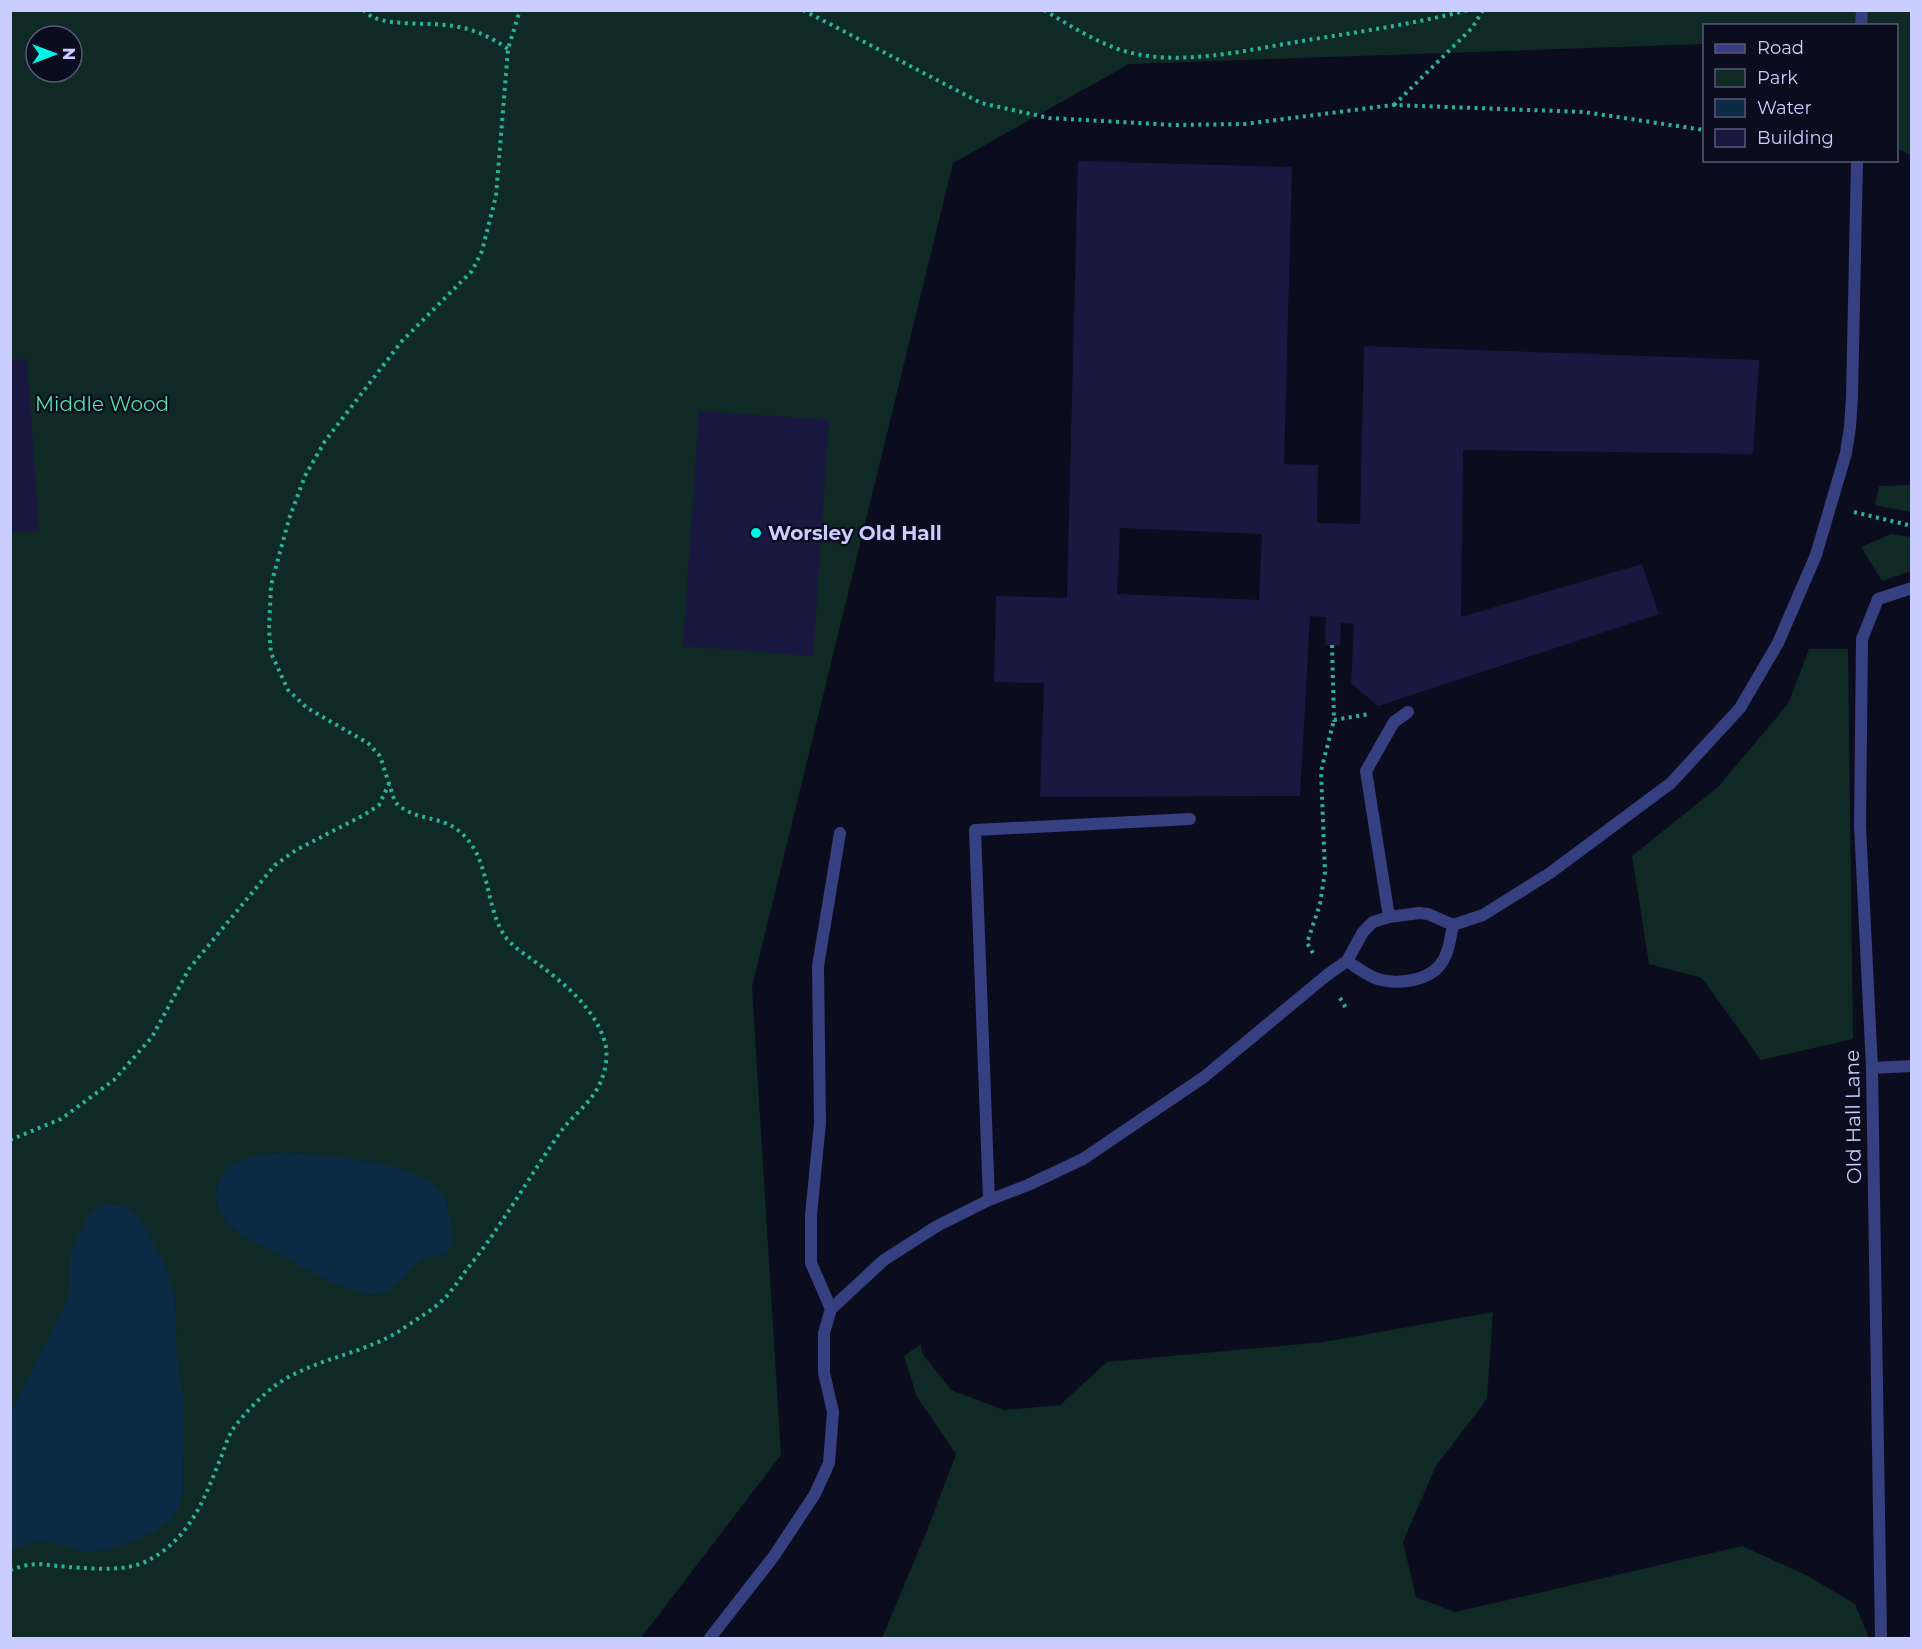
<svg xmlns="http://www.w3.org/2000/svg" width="1922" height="1649" font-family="Montserrat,sans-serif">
	<rect width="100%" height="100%" fill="#0c0c1f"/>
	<path fill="#0f2924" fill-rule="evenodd" d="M11 11H1911V156L1897 148 1896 26H1704V44L1129 64 953 163 752 987 781 1455 641 1638H11ZM36 36H72V72H36Z
		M1911 485V512L1875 505 1879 486Z
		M1891 534 1911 537V571L1882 581 1861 547Z
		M1809 649H1848L1853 1039 1761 1060 1702 978 1649 964 1632 856 1718 787 1788 704Z
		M1493 1312 1487 1399 1436 1466 1403 1542 1416 1597 1455 1612 1742 1546 1808 1576 1855 1604 1869 1638H882L928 1528 956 1454 917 1397 904 1356 921 1344 922 1353 951 1390 1004 1410 1060 1405 1107 1362 1323 1342Z"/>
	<path fill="#0b2a44" d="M284 1153C318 1154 418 1162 440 1190 448 1201 460 1246 446 1254 441 1257 434 1255 428 1257 410 1261 401 1292 379 1294 351 1297 303 1267 278 1254 261 1245 242 1239 228 1224 221 1217 216 1207 216 1196 217 1158 254 1155 284 1153Z
		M107 1204 127 1207 134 1213 147 1230 168 1271 175 1299 177 1360 184 1398 183 1492 178 1508 171 1519 152 1533 127 1544 107 1550 85 1552 52 1543 37 1541 11 1550V1412L68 1299 71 1251 87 1218 95 1209Z"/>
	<path fill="#191840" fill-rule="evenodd" d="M1078 161 1292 167 1284 464 1318 465 1317 523 1360 524 1364 346 1759 360 1753 454 1463 450 1461 617 1642 564 1659 614 1378 706 1351 683 1354 624 1341 623 1340 646 1325 645 1326 617 1310 616 1300 796 1040 797 1044 683 994 682 996 596 1067 598ZM1120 528 1262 534 1259 600 1117 594Z
		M27 359 39 531 10 532V360Z
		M699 411 829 420 813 656 683 646Z"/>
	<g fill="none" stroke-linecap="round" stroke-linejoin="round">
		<path stroke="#2bb294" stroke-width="4" stroke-dasharray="3 4.5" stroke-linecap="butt" d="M363 10C367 13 371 17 375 18 394 26 432 22 453 26 474 29 491 37 508 49
			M803 10 981 103 1049 118 1175 125 1245 124 1393 105 1584 112 1704 130
			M1044 10C1069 25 1094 41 1121 50 1176 68 1246 50 1302 41 1358 32 1414 24 1468 10
			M1394 105 1472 28 1483 10
			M1854 512 1912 526
			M1332 645 1334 720 1369 714
			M1313 953 1307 943 1320 904 1325 872 1321 771 1334 720
			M1340 998 1347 1010
			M10 1140 61 1119 114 1080 152 1037 189 969 275 865 296 850 364 815 379 805 389 784
			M10 1570C16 1568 22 1566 28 1565 37 1563 48 1565 58 1566 84 1568 123 1573 147 1561 188 1540 203 1503 219 1462 224 1451 227 1438 233 1429 242 1416 255 1403 266 1393 304 1359 359 1357 401 1330 415 1320 433 1310 445 1298 453 1289 460 1279 467 1269 503 1225 529 1176 562 1130 575 1113 595 1100 602 1078 606 1069 608 1053 605 1043 596 1010 566 985 541 966 528 956 513 948 504 935 484 903 491 857 459 831 440 815 413 821 395 802L380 756 368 743 307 708 288 690 271 653 269 629 271 585 289 519 305 476 325 441 402 341 472 271 482 251 496 196 508 49 520 10"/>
		<path stroke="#363f7f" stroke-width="12" d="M1861 26 1862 10
			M1389 917 1366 771 1394 722 1408 712
			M1347 961C1355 966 1365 974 1375 978 1394 985 1427 982 1440 965 1449 954 1450 939 1453 925
			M989 1200 975 830 1190 819
			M831 1309 811 1263V1216L820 1123 818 966 840 833
			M710 1638 774 1556 815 1494 829 1463 833 1412 824 1373V1333L831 1309 884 1260 937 1226 989 1200 1028 1185 1083 1159 1204 1077 1327 975 1347 961 1363 932 1373 922 1389 917 1419 913 1428 914 1453 925 1483 915 1550 873 1671 783 1740 708 1778 643 1816 555 1846 453 1850 427 1852 397 1857 160"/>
		<path stroke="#363f7f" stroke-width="12" d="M1872 1068 1912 1066
			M1881 1638 1872 1068 1860 826 1862 639 1878 599 1912 588"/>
	</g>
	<circle fill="#00f5e5" stroke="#0c0c1f" stroke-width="2" cx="756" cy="533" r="6"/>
	<g text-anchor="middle" stroke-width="4.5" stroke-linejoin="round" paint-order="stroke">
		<g font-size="20" fill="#54e1a6" stroke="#0c0c1f">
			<text x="102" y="411">Middle Wood</text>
		</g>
		<g font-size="20" font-weight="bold" fill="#cacdff" stroke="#0c0c1f" text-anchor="start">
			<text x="768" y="540">Worsley Old Hall</text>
		</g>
		<g font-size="20" fill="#cacdff" stroke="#0c0c1f">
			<text transform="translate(1853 1117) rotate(-91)" y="7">Old Hall Lane</text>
		</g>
	</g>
	<rect width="1922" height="1649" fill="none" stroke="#cacdff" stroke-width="24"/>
	<rect x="1703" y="24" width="195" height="138" fill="#0c0c1f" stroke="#585979" stroke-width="1.5"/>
	<rect x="1715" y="44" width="30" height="9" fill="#363f7f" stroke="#585979" stroke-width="1.5"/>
	<text x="1757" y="54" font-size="18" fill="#cacdff">Road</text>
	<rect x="1715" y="69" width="30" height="18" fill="#0f2924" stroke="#585979" stroke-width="1.5"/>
	<text x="1757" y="84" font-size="18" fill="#cacdff">Park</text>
	<rect x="1715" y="99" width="30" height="18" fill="#0b2a44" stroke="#585979" stroke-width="1.5"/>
	<text x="1757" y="114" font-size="18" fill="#cacdff">Water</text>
	<rect x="1715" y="129" width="30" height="18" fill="#191840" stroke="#585979" stroke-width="1.5"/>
	<text x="1757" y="144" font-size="18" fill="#cacdff">Building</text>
	<g transform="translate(54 54) rotate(90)"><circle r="28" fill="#0c0c1f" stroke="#585979" stroke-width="1.5"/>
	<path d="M0-4.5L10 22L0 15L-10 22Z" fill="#00f5e5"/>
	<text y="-9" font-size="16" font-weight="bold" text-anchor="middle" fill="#cacdff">N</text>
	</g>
</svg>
